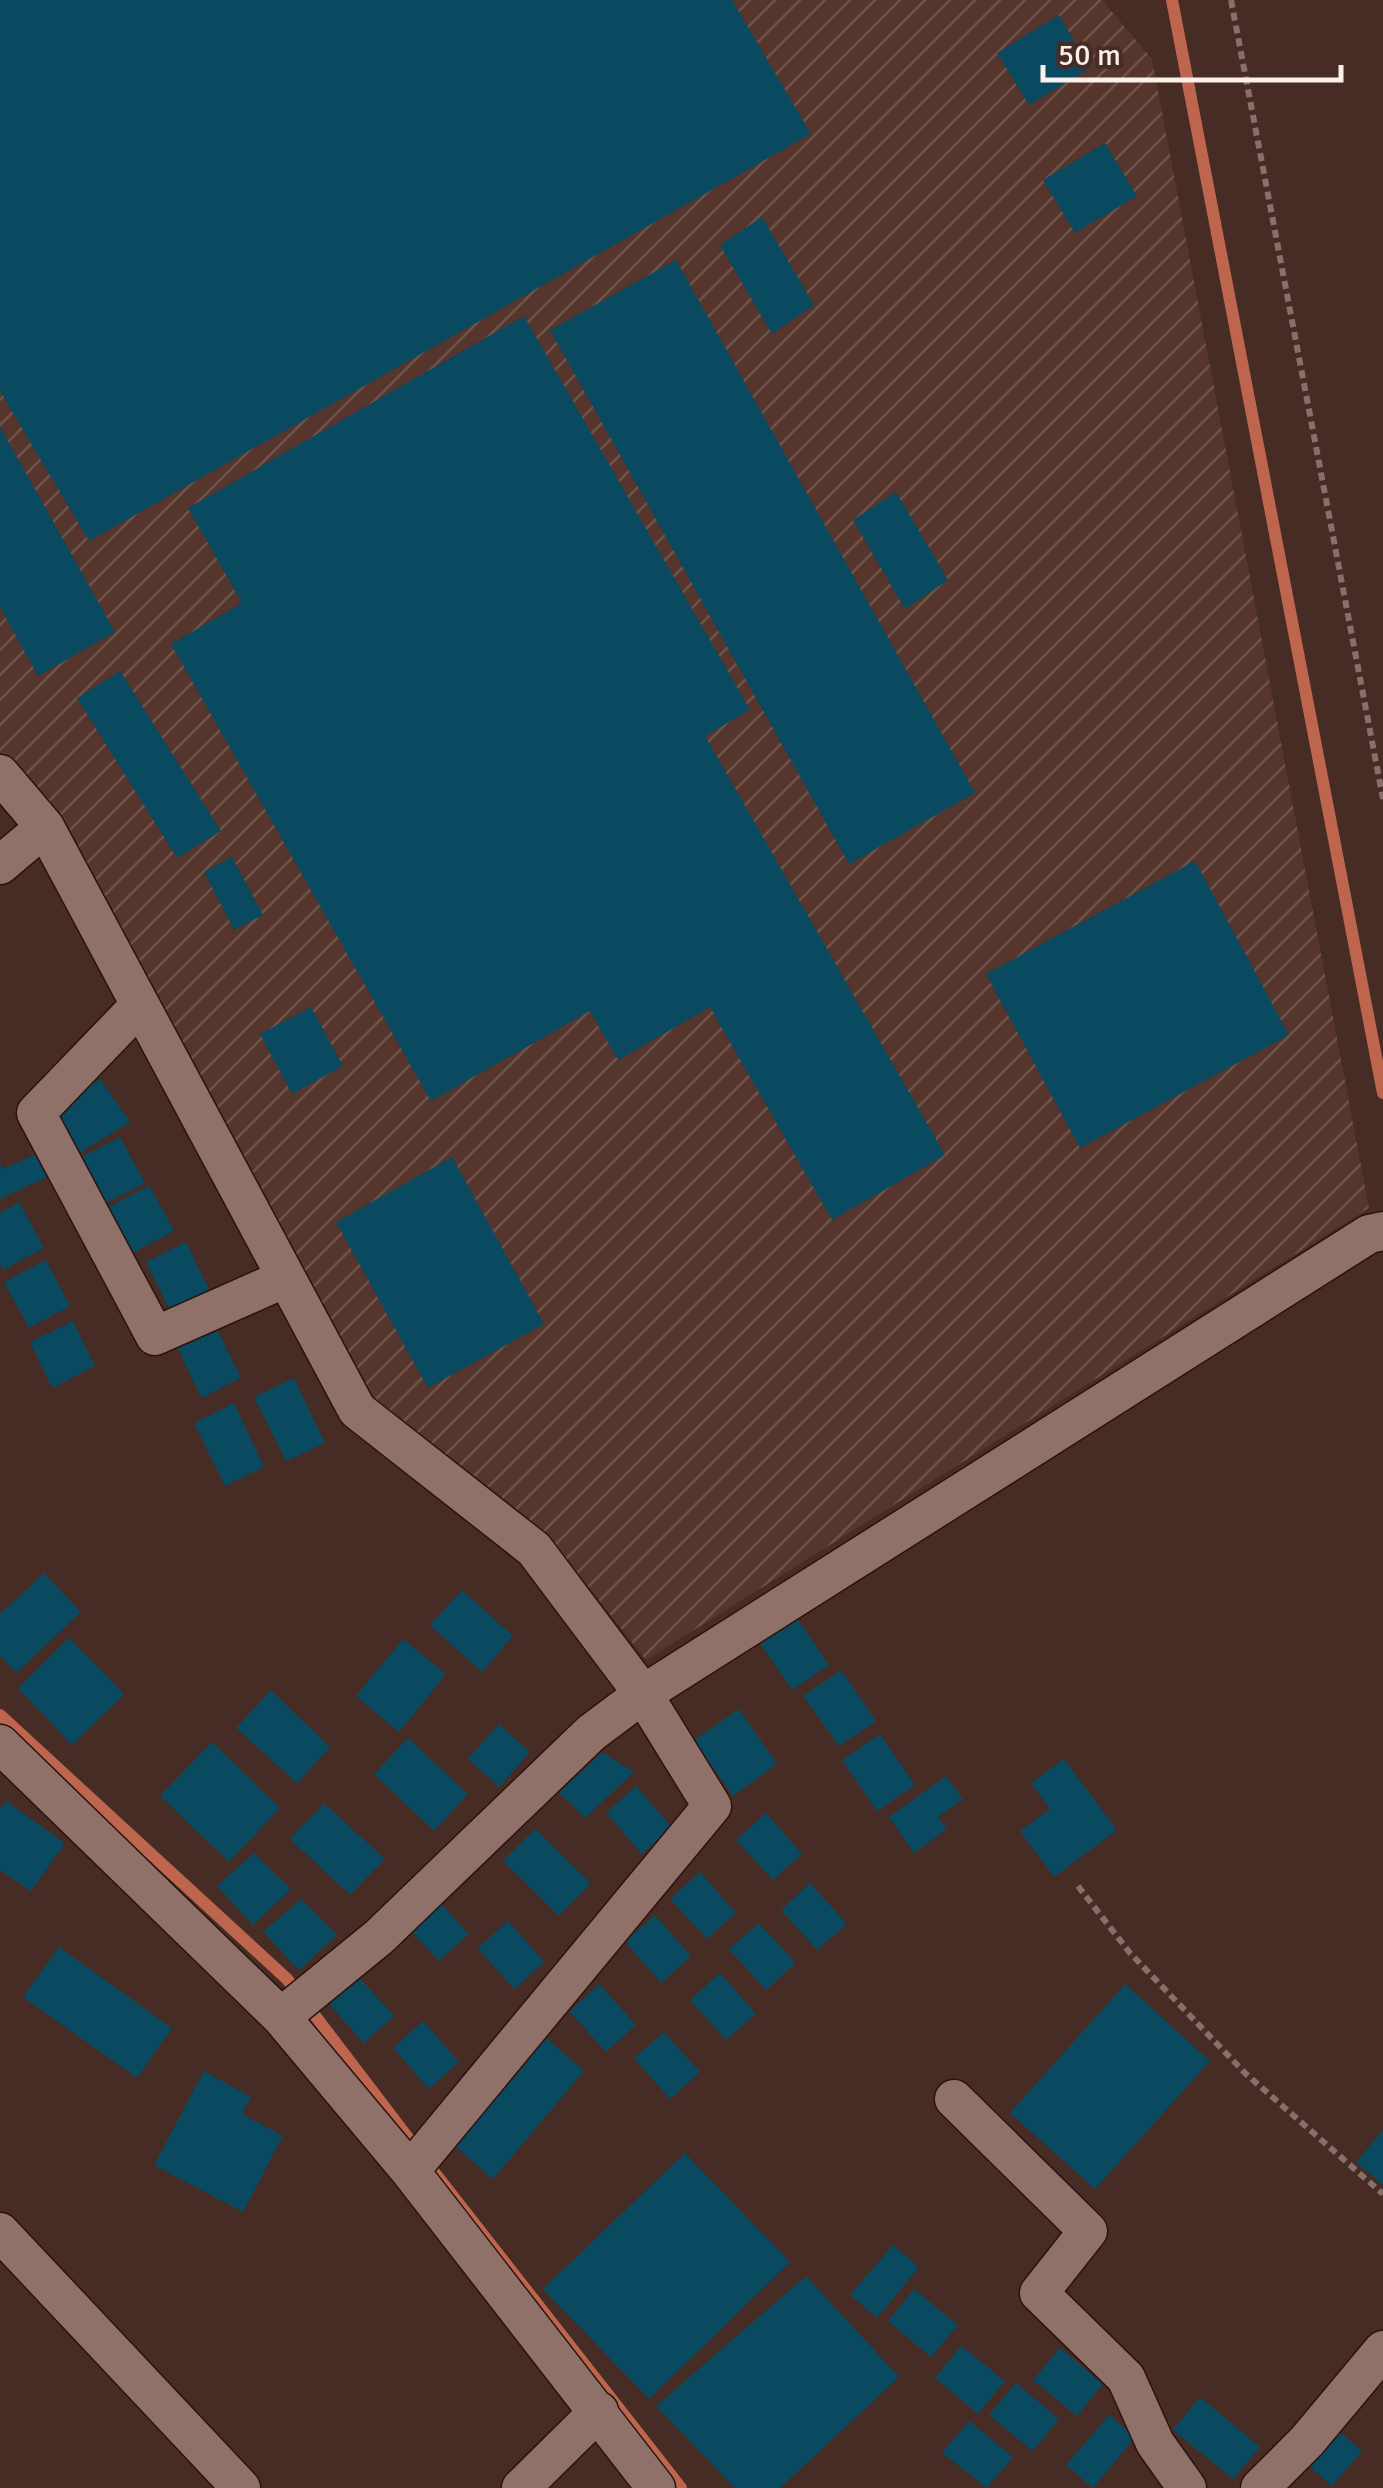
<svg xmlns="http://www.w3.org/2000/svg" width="1383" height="2488" font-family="Signika,sans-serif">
	<defs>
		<pattern id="industrial-furrows" width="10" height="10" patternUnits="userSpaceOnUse" patternTransform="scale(2.5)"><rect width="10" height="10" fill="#55352c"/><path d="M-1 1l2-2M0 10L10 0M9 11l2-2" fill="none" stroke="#6e534b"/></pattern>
	</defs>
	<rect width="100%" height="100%" fill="#462c24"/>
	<path fill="url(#industrial-furrows)" d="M0 0H1102L1152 59 1369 1208 646 1660 551 1539 366 1401 0 761Z"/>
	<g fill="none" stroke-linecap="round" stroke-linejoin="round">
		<path stroke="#be664d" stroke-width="12" d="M1172 0 1383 1093
			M0 1715 287 1979 418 2151
			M430 2167 681 2488"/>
	</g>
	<path fill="#094a61" d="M0 0H732L811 134 89 541 0 391Z
		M1059 15 1090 68 1029 105 997 53Z
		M1105 143 1137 196 1075 233 1043 180Z
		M762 217 814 305 772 334 720 245Z
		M676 260 975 793 849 864 550 330Z
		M524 316 750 710 705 736 945 1155 832 1220 710 1007 618 1060 590 1011 431 1101 171 644 242 603 188 508Z
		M0 427 115 632 38 676 0 607Z
		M896 492 948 580 905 609 853 520Z
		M120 671 221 831 177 858 77 698Z
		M232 857 263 915 234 930 204 872Z
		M1195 861 1289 1035 1080 1148 986 974Z
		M311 1007 343 1066 292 1094 260 1034Z
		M100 1079 130 1122 76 1155 51 1109Z
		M120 1137 145 1183 104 1204 79 1158Z
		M39 1153 49 1176 0 1199V1162L3 1169Z
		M452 1157 544 1324 428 1388 336 1222Z
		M149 1185 174 1231 133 1253 109 1207Z
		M19 1202 44 1248 3 1270 0 1264V1213Z
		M186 1242 212 1296 173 1316 146 1262Z
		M46 1260 70 1306 29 1328 4 1282Z
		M73 1321 95 1366 52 1388 30 1342Z
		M215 1325 241 1378 201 1398 176 1344Z
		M294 1378 325 1443 286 1461 254 1397Z
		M234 1403 264 1467 225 1486 194 1423Z
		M44 1573 81 1612 16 1673 0 1656V1614Z
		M462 1590 513 1636 482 1672 430 1625Z
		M794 1614 829 1665 792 1690 757 1639Z
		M69 1638 124 1694 72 1745 18 1688Z
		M403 1639 446 1674 399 1732 356 1696Z
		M841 1670 876 1721 839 1746 803 1696Z
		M271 1690 330 1747 297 1783 236 1728Z
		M739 1709 777 1764 733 1796 694 1740Z
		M499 1724 530 1752 499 1787 468 1759Z
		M880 1734 915 1785 877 1811 842 1760Z
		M408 1738 468 1794 434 1831 374 1774Z
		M212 1742 280 1808 229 1862 160 1796Z
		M602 1752 634 1772 585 1818 559 1793Z
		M1064 1759 1117 1830 1054 1877 1020 1831 1050 1809 1031 1783Z
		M946 1776 963 1799 938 1817 947 1829 914 1853 889 1817Z
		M636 1786 672 1827 642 1854 606 1813Z
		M6 1801 65 1843 31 1891 0 1870V1809Z
		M324 1803 385 1859 350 1895 290 1839Z
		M766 1813 802 1854 773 1880 736 1840Z
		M535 1829 591 1883 559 1916 503 1861Z
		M254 1853 291 1889 253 1925 217 1886Z
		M700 1872 736 1913 707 1939 670 1899Z
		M810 1883 847 1924 817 1950 781 1910Z
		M432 1894 469 1934 439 1961 402 1921Z
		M301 1899 337 1935 299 1970 263 1932Z
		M655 1915 691 1956 661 1983 625 1942Z
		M508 1921 544 1962 514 1989 478 1948Z
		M759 1923 796 1963 766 1990 729 1949Z
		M59 1947 172 2028 137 2078 23 1997Z
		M720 1973 756 2014 726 2040 690 2000Z
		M358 1976 394 2016 364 2043 328 2003Z
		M599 1984 636 2025 606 2052 570 2012Z
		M1125 1984 1210 2061 1095 2189 1010 2113Z
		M423 2021 459 2062 429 2089 393 2048Z
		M539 2032 584 2071 493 2179 448 2140Z
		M664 2032 700 2072 670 2099 634 2058Z
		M204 2071 251 2097 242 2114 283 2136 243 2212 154 2165Z
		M1383 2130V2185L1356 2162Z
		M685 2153 790 2262 649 2399 543 2289Z
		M893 2245 919 2267 877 2318 850 2295Z
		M806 2276 899 2377 780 2488H735L656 2406Z
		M914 2289 958 2325 931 2357 888 2321Z
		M961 2346 1005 2381 978 2414 935 2378Z
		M1060 2348 1103 2384 1077 2416 1033 2380Z
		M1016 2383 1059 2419 1033 2451 989 2415Z
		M1200 2397 1260 2447 1233 2479 1173 2430Z
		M1109 2415 1135 2437 1093 2488 1066 2465Z
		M969 2421 1013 2457 987 2488 942 2453Z
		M1329 2423 1362 2451 1332 2486 1300 2458Z"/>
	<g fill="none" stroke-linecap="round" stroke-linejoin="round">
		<g stroke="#2b130d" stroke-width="41">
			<path id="minor" d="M0 774 45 827 357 1410 534 1549 643 1694 712 1806 410 2171
				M0 865 45 827
				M140 1005 36 1113 155 1336 286 1278
				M0 1744 281 2017 410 2171 656 2488
				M281 2017 379 1937 591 1733 643 1694 1369 1234 1383 1231
				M954 2099 1088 2231 1039 2293 1126 2378 1155 2443 1187 2488
				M0 2232 241 2488
				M521 2488 599 2411
				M1260 2488 1307 2441 1383 2350"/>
		</g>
		<path stroke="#867069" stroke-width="6" stroke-dasharray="8 5" stroke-linecap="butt" d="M1231 0 1383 799
			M1078 1886 1130 1953 1245 2073 1383 2194"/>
		<use href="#minor" stroke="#907169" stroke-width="38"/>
	</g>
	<path d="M1043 65v15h298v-15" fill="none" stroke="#fdefea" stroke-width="5"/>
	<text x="1058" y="65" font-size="30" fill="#fdefea" stroke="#462c24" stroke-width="8" paint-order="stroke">50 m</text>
</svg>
